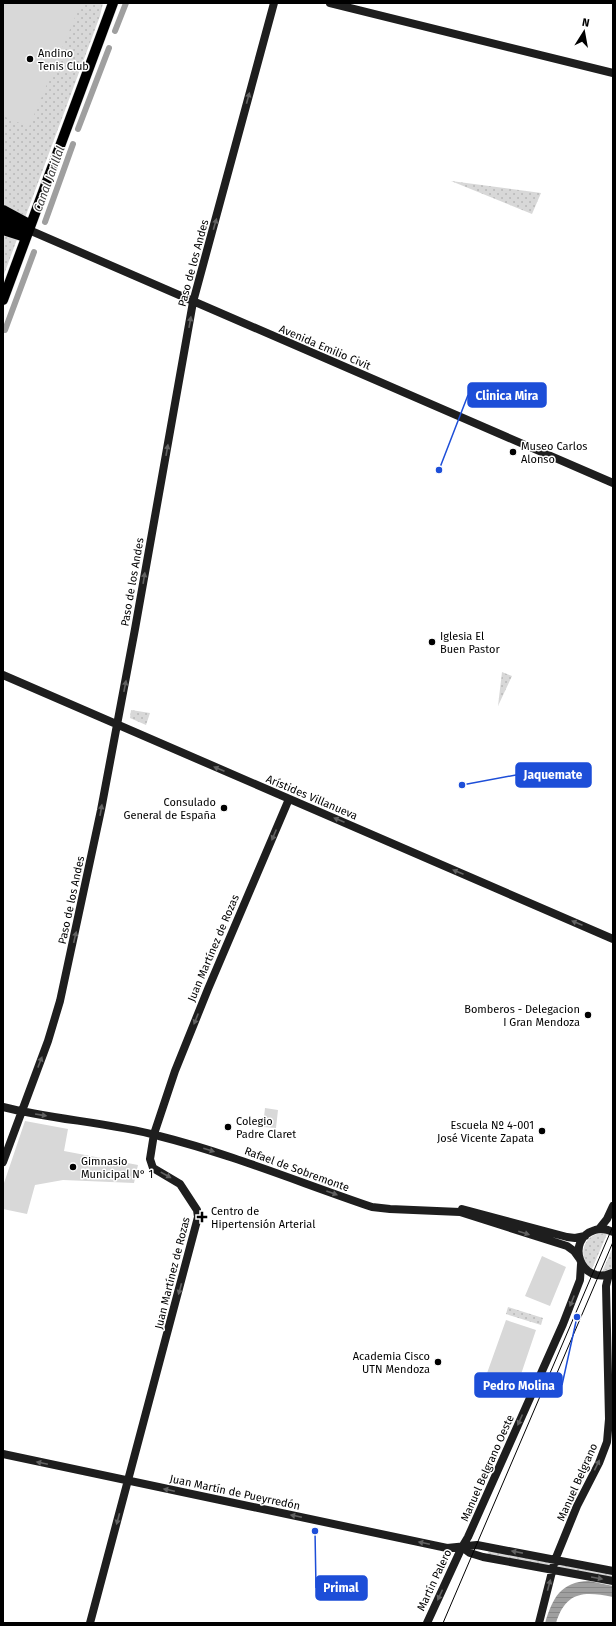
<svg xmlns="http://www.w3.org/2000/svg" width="616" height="1626" font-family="'Fira Sans',sans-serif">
	<defs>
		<pattern id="park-dots" width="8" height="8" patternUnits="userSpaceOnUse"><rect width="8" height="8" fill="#d8d8d8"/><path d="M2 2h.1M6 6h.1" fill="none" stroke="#b8b8b8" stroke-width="1.8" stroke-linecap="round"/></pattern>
		<pattern id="water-rules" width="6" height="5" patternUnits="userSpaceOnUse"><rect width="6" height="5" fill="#9f9f9f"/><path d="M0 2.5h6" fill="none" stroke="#878787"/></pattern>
	</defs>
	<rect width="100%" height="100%" fill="#fff"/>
	<path fill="url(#park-dots)" d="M3 3H103L100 16 3 277Z
		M451 181 541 193 532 214Z
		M502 672 512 676 498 706Z
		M131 710 150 713 146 725 130 718Z
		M601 1233 607 1234 592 1269C577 1258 582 1236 601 1233Z
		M613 1247V1268L602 1272Z
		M508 1307 543 1318 541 1325 506 1314Z
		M490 1549 613 1572V1580L486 1556Z"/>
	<path fill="#d8d8d8" d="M3 3H81L29 127 3 116Z
		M265 1108 278 1110 276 1128 263 1127Z
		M25 1121 68 1129 64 1151 138 1165 134 1183 63 1180 35 1185 27 1214 3 1209V1186Z
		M542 1256 566 1267 550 1306 525 1296Z
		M506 1320 536 1330 517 1386 486 1376Z"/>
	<path fill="url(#water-rules)" d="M589 1581 613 1586V1597C584 1591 566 1591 556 1623H545C553 1598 560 1582 589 1581Z"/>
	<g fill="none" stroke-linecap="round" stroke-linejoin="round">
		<path stroke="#9f9f9f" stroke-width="6" d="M115 31 126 3
			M78 129 109 48
			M45 222 73 144
			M5 330 34 252"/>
		<g stroke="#dbdbdb" stroke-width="11">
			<path id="primary" d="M3 210 27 223 29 230
				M3 220 29 230
				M3 230 22 236 29 230
				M3 300 113 3"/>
		</g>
		<path stroke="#1e1e1e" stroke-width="8" d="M330 3 613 73
			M29 230 613 483
			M3 675 613 939
			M3 1107C54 1120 108 1122 159 1136 231 1154 301 1183 372 1207L390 1209 460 1212 567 1246 574 1251 579 1258
			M3 1162 48 1041 60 1001 101 810 135 629 193 302 274 3
			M462 1209 567 1237 575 1238 585 1236
			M599 1229 607 1219 613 1206
			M612 1273C581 1287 564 1239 595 1230 601 1228 607 1229 613 1232
			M3 1454 447 1548 477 1545 613 1571
			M462 1547 470 1553 483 1557 613 1581
			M90 1623 198 1217 197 1210 180 1184 153 1168 150 1159 154 1134 175 1071 208 989 289 799
			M427 1623 462 1547 468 1537 563 1324 580 1280 581 1264
			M539 1623 555 1560 577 1506 599 1463 607 1442 609 1419 606 1286 609 1274"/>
		<use href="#primary" stroke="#000" stroke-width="10"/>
		<path stroke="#000" stroke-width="1" d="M551 1387 613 1242
			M443 1623 613 1226"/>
	</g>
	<defs><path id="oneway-solid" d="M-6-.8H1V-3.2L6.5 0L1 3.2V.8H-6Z"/></defs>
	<g fill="#626262">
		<use href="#oneway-solid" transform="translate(248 98) rotate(-75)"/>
		<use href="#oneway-solid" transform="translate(215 224) rotate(-74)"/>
		<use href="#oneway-solid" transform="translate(190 322) rotate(-80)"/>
		<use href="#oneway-solid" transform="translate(167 450) rotate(-80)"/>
		<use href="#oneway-solid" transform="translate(144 578) rotate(-81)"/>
		<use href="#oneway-solid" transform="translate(125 686) rotate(-79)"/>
		<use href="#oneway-solid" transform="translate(219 769) rotate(-157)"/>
		<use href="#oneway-solid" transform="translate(101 810) rotate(-80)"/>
		<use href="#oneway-solid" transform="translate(339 820) rotate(-157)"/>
		<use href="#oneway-solid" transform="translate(274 835) rotate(113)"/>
		<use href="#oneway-solid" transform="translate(458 872) rotate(-157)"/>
		<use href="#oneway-solid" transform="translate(577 923) rotate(-157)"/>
		<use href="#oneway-solid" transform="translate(75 937) rotate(-77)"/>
		<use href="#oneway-solid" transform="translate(196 1019) rotate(112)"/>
		<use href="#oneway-solid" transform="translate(40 1062) rotate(-69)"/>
		<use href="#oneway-solid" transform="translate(41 1115) rotate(9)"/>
		<use href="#oneway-solid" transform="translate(209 1150) rotate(17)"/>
		<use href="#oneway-solid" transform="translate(166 1175) rotate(29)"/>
		<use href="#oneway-solid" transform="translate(332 1193) rotate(20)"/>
		<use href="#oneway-solid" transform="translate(524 1233) rotate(17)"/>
		<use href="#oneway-solid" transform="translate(180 1289) rotate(105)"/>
		<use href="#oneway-solid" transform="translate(572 1301) rotate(112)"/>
		<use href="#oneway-solid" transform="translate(520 1420) rotate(114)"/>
		<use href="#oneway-solid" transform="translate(42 1463) rotate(-168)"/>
		<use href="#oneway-solid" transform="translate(597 1465) rotate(-64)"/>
		<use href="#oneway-solid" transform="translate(169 1490) rotate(-168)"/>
		<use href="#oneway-solid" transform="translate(296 1516) rotate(-168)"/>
		<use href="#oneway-solid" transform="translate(118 1519) rotate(105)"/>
		<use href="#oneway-solid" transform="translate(424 1543) rotate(-168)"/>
		<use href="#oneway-solid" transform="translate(517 1552) rotate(-169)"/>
		<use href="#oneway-solid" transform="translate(597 1578) rotate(10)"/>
		<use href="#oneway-solid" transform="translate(549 1585) rotate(-75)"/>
		<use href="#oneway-solid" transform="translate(440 1595) rotate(115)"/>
	</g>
	<g fill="#000" stroke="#fff" stroke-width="1.5">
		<circle cx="30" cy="59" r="4"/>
		<circle cx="513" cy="452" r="4"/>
		<circle cx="432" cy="642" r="4"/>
		<circle cx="224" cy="808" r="4"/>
		<circle cx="588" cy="1015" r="4"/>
		<circle cx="228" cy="1127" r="4"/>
		<circle cx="542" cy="1131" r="4"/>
		<circle cx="73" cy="1167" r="4"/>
		<path d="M200 1211h4v4h4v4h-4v4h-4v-4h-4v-4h4z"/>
		<circle cx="438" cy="1362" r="4"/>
	</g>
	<g text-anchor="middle" stroke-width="3" stroke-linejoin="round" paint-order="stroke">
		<g font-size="11" fill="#000" stroke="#fff" text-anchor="start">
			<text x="38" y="57">Andino<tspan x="38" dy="13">Tenis Club</tspan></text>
			<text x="521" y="450">Museo Carlos<tspan x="521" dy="13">Alonso</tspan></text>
			<text x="440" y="640">Iglesia El<tspan x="440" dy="13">Buen Pastor</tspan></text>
			<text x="216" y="806" text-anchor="end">Consulado<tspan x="216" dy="13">General de España</tspan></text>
			<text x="580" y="1013" text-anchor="end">Bomberos - Delegacion<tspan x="580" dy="13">I Gran Mendoza</tspan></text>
			<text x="236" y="1125">Colegio<tspan x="236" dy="13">Padre Claret</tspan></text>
			<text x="534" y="1129" text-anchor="end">Escuela Nº 4-001<tspan x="534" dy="13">José Vicente Zapata</tspan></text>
			<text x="81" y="1165">Gimnasio<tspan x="81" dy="13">Municipal N° 1</tspan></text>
			<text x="211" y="1215">Centro de<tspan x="211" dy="13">Hipertensión Arterial</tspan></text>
			<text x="430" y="1360" text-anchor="end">Academia Cisco<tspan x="430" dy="13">UTN Mendoza</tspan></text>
		</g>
		<g font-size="11" fill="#000" stroke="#fff">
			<text transform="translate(193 263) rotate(-75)" y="4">Paso de los Andes</text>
			<text transform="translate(325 347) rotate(23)" y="4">Avenida Emilio Civit</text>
			<text transform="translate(132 582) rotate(-80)" y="4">Paso de los Andes</text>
			<text transform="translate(312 797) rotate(23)" y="4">Arístides Villanueva</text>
			<text transform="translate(71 900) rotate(-78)" y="4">Paso de los Andes</text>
			<text transform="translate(213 948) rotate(-67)" y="4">Juan Martínez de Rozas</text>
			<text transform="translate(297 1169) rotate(20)" y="4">Rafael de Sobremonte</text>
			<text transform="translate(172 1273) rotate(-76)" y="4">Juan Martínez de Rozas</text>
			<text transform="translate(487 1468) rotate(-66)" y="4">Manuel Belgrano Oeste</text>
			<text transform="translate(577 1482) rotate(-66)" y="4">Manuel Belgrano</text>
			<text transform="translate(235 1492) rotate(12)" y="4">Juan Martín de Pueyrredón</text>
			<text transform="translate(434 1580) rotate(-65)" y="4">Martín Palero</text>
		</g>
		<g font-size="12" font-style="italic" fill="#404040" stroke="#fff">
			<text transform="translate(49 179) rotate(-70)" y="4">Canal Jarillal</text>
		</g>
	</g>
	<path fill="none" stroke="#1d4ed8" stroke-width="1.5" d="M439 470L468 395M462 785L516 775M577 1317L562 1385M315 1531L316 1588"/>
	<g fill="#1d4ed8" stroke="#fff" stroke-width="1.5">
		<circle cx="439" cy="470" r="4"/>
		<circle cx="462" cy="785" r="4"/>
		<circle cx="577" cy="1317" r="4"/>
		<circle cx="315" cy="1531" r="4"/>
	</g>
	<g fill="#1d4ed8" stroke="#1d4ed8" stroke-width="1.5">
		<rect x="468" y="383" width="78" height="24" rx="4"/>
		<rect x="516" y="763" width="75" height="24" rx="4"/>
		<rect x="475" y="1373" width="87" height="24" rx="4"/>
		<rect x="316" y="1576" width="51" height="24" rx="4"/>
	</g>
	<g font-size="12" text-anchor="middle" font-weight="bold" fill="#fff">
		<text x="507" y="400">Clinica Mira</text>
		<text x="553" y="779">Jaquemate</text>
		<text x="519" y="1390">Pedro Molina</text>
		<text x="341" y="1592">Primal</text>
	</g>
	<rect width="616" height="1626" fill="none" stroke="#000000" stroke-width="8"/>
	<g transform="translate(584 32) rotate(11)" stroke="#ffffff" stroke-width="3" paint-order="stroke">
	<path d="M0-3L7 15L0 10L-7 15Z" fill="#000000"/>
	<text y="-6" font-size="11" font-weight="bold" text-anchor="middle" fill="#000000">N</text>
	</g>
</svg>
